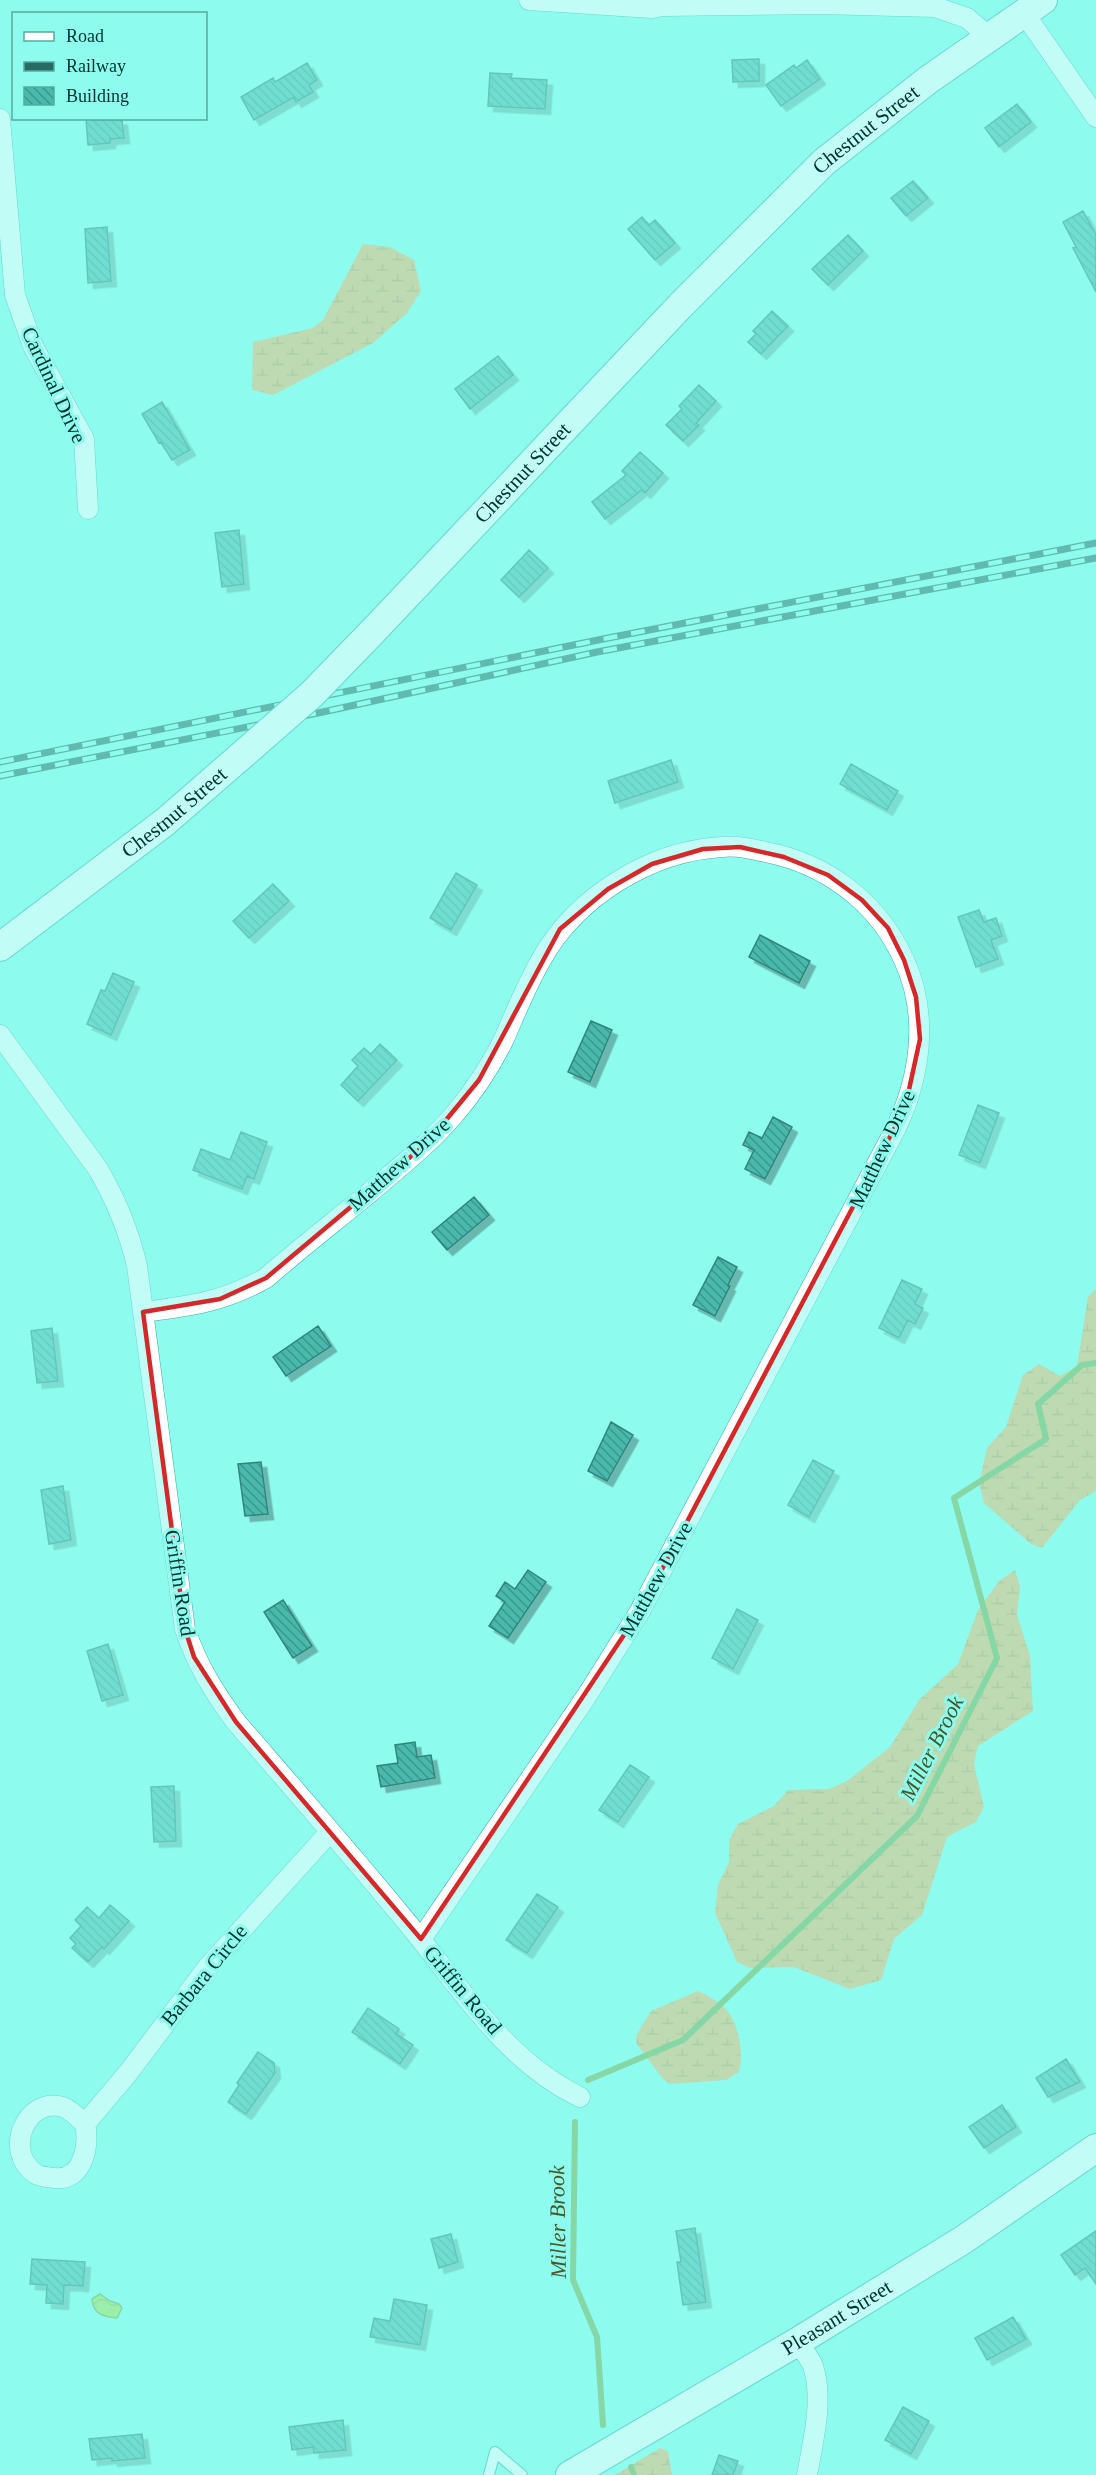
<svg xmlns="http://www.w3.org/2000/svg" width="1096" height="2475" font-family="'Times New Roman',serif">
	<defs>
		<pattern id="wetland-marsh" width="20" height="14" patternUnits="userSpaceOnUse" patternTransform="scale(1.5)"><rect width="20" height="14" fill="#f6b268"/><path d="M1 5h8M5 5V1M11 12h8M15 12V8" fill="none" stroke="#d19a5a"/></pattern>
		<pattern id="water-waves" width="16" height="10" patternUnits="userSpaceOnUse" patternTransform="scale(1.5)"><rect width="16" height="10" fill="#aedf59"/><path d="M0 5q4-4 8 0t8 0" fill="none" stroke="#94c04e"/></pattern>
		<pattern id="building-back-hatch" width="6" height="6" patternUnits="userSpaceOnUse" patternTransform="scale(1.5)"><rect width="6" height="6" fill="#4ab9ae"/><path d="M-1 5l2 2M0 0l6 6M5-1l2 2" fill="none" stroke="#3b978e"/></pattern>
		<filter id="shadow"><feDropShadow dx="5.5" dy="5.5" stdDeviation="0" flood-color="#0004"/></filter>
	</defs>
	<rect width="100%" height="100%" fill="#8efbef"/>
	<path fill="url(#wetland-marsh)" d="M363 244 390 247 414 260 421 291 407 313 373 343 273 395 252 390 253 342 313 328 323 320Z
		M1096 1289V1491L1080 1500 1042 1548 1031 1544 984 1503 979 1483 987 1448 1006 1427 1023 1375 1039 1364 1060 1376 1077 1366 1088 1297Z
		M1015 1570 1020 1586 1017 1615 1030 1656 1033 1711 978 1746 974 1764 984 1807 976 1822 947 1837 922 1915 894 1939 881 1980 850 1989 794 1967 750 1968 737 1962 715 1913 718 1885 729 1862V1840L738 1824 774 1806 788 1790 829 1789 847 1781 890 1747 919 1700 958 1664 978 1610 999 1581Z
		M698 1991C707 1995 719 2002 726 2009 739 2024 744 2054 739 2072L726 2080 670 2084 663 2079 636 2043 637 2034 651 2011Z
		M660 2448 668 2451 672 2475H615Z"/>
	<path fill="url(#water-waves)" stroke="#7aab4c" stroke-width="1.5" d="M100 2294 110 2301 119 2304 122 2308 117 2318C105 2317 93 2315 92 2299Z"/>
	<g fill="none" stroke-linecap="round" stroke-linejoin="round">
		<path stroke="#7aab4c" stroke-width="6" d="M588 2080 683 2040 917 1816 997 1658 954 1498 1046 1439 1038 1404 1082 1365 1096 1363
			M575 2122 573 2280 597 2337 603 2425
			M631 2467 634 2475"/>
	</g>
	<path fill="url(#building-back-hatch)" stroke="#30857d" stroke-width="1.5" filter="url(#shadow)" d="M759 59V81L733 82 732 60Z
		M807 60 820 79 781 106 766 85 794 65 796 68Z
		M307 63 317 80 309 85 313 92 296 102 294 97 254 120 241 97 273 78 275 82Z
		M490 73 512 74 511 78 547 80 545 109 488 106Z
		M1017 104 1031 122 999 147 985 128Z
		M86 118 122 120 124 138 110 139V143L88 145Z
		M913 181 928 198 906 216 891 198Z
		M1083 211 1096 235V292L1073 248 1076 247 1063 222Z
		M642 217 649 225 655 220 675 243 655 260 628 229Z
		M107 227 111 281 88 283 85 229Z
		M848 235 863 251 828 285 812 269Z
		M772 311 788 326 761 354 748 342 756 334 753 331Z
		M498 356 513 375 470 409 455 389Z
		M699 385 716 401 696 423 699 425 683 441 666 425 682 409 679 406Z
		M162 402 190 450 172 460 161 442 159 443 142 414Z
		M640 452 663 473 645 493 642 490 605 519 592 502 626 475 622 471Z
		M239 530 244 584 222 587 215 533Z
		M529 550 548 568 519 597 501 580Z
		M671 760 678 782 615 803 608 781Z
		M851 764 898 791 887 810 840 784Z
		M456 873 477 885 451 930 430 918Z
		M273 884 289 901 249 938 233 921Z
		M979 910 984 922 996 918 1002 936 991 940 998 959 976 967 958 917Z
		M760 935 810 961 799 983 749 957Z
		M113 973 134 982 111 1035 87 1024 101 990 105 991Z
		M591 1021 612 1030 590 1082 568 1072Z
		M380 1044 397 1060 358 1101 341 1085 358 1066 352 1060 364 1048 371 1054Z
		M978 1105 999 1113 980 1163 959 1155Z
		M773 1117 792 1127 765 1179 745 1169 754 1150 743 1145 749 1132 762 1138Z
		M241 1132 267 1142 254 1179 247 1176 242 1189 193 1170 201 1149 230 1160Z
		M474 1197 489 1215 447 1250 432 1232Z
		M718 1257 737 1267 728 1285 730 1286 715 1316 693 1305Z
		M902 1280 922 1289 915 1304 923 1308 915 1324 908 1320 899 1338 879 1328Z
		M318 1326 331 1346 286 1376 273 1357Z
		M52 1328 58 1381 37 1383 31 1331Z
		M611 1422 633 1435 607 1481 588 1471Z
		M813 1460 834 1471 809 1517 788 1505Z
		M261 1462 268 1514 245 1516 238 1464Z
		M63 1486 71 1540 49 1544 41 1490Z
		M528 1570 546 1582 508 1638 489 1626 505 1602 496 1596 505 1582 515 1589Z
		M283 1600 312 1646 293 1658 264 1612Z
		M737 1609 758 1620 733 1669 712 1658Z
		M108 1644 123 1695 102 1701 87 1651Z
		M415 1742 417 1757 431 1755 435 1778 381 1787 377 1766 398 1763 395 1745Z
		M630 1765 649 1777 618 1822 599 1810Z
		M174 1786 176 1841 154 1842 151 1787Z
		M537 1894 558 1907 527 1953 506 1940Z
		M110 1905 129 1921 104 1949 102 1947 88 1962 72 1948 76 1944 70 1938 81 1926 75 1920 87 1907 99 1918Z
		M368 2008 399 2029 396 2034 413 2045 400 2064 352 2032Z
		M258 2052 274 2063 275 2073 246 2114 228 2102 239 2085 237 2083Z
		M1066 2059 1080 2082 1048 2097 1036 2078Z
		M1002 2105 1016 2127 984 2148 969 2127Z
		M695 2228 706 2302 683 2305 677 2262H681L676 2231Z
		M1096 2231V2284L1085 2268 1075 2275 1061 2255Z
		M451 2234 458 2262 439 2268 431 2239Z
		M32 2259 85 2262 83 2286 64 2285 63 2304 46 2303 47 2285 30 2284Z
		M394 2299 427 2305 420 2345 370 2337 374 2318 390 2321Z
		M1013 2317 1026 2339 987 2360 975 2338Z
		M903 2407 929 2421 911 2454 885 2440Z
		M343 2420 346 2450 314 2453 313 2447 292 2450 289 2427Z
		M142 2434 145 2458 112 2461V2458L92 2460 89 2439Z
		M719 2455 738 2461 733 2475H712Z"/>
	<g fill="none" stroke-linecap="round" stroke-linejoin="round">
		<g stroke="#38aca1" stroke-width="12">
			<path id="lane" d="M489 2475 495 2452 522 2475"/>
		</g>
		<g stroke="#38aca1" stroke-width="21">
			<path id="street" d="M529 0 652 8 662 6 821 4 935 7 967 18 989 37
				M1024 13 1096 117
				M0 119 15 295 33 346 84 439 88 509
				M0 1035 98 1169C116 1200 129 1231 137 1266L185 1629C197 1665 214 1692 236 1722 293 1788 350 1853 405 1920 457 1982 504 2061 580 2097
				M143 1312C191 1306 223 1302 266 1278 299 1249 334 1222 368 1194 397 1169 428 1145 453 1116 472 1094 490 1067 503 1041 515 1014 526 986 541 960 576 897 650 851 722 847 741 845 760 851 779 855 835 870 880 907 904 960 929 1014 921 1075 896 1128L640 1611 586 1697 421 1939
				M85 2124C79 2118 71 2110 63 2107 25 2096 3 2153 36 2174 40 2177 48 2177 54 2178 83 2182 90 2145 85 2124L128 2073 207 1968 329 1833
				M797 2342C802 2349 810 2358 813 2366 824 2400 813 2441 807 2475"/>
		</g>
		<g stroke="#38aca1" stroke-width="30">
			<g id="secondary">
				<path id="s1" d="M377 627 680 306 824 162 928 80 1043 0"/>
				<path id="s2" d="M0 947 165 822 241 756"/>
				<path id="s3" d="M570 2475 797 2342 963 2240 1096 2148"/>
			</g>
		</g>
		<use href="#lane" stroke="#fff" stroke-width="10"/>
		<use href="#street" stroke="#fff" stroke-width="20"/>
		<use href="#secondary" stroke="#fff" stroke-width="28"/>
		<g stroke="#286a64" stroke-width="7">
			<path id="rail" d="M0 762 608 638 1096 543
				M0 776 323 712 597 652 1096 558"/>
		</g>
		<use href="#rail" stroke="#8efbef" stroke-width="4.5" stroke-dasharray="14" stroke-linecap="butt"/>
		<g stroke="#38aca1" stroke-width="30" stroke-linecap="butt">
			<path id="secondary-bridge" d="M241 756 312 694 377 627"/>
		</g>
		<use href="#secondary-bridge" stroke="#fff" stroke-width="28"/>
	</g>
	<path d="M0 0H1096V2475H0ZM740 847 784 857 828 875 862 900 888 928 904 960 916 997 920 1039 905 1108 640 1611 421 1939 236 1722 194 1657 185 1629 143 1312 220 1299 266 1278 427 1143 479 1080 560 929 608 889 652 864 703 849Z" fill="#8efbef" fill-opacity=".55" fill-rule="evenodd"/>
	<path fill="none" stroke="#d62828" stroke-width="4.5" stroke-linejoin="round" d="M740 847 784 857 828 875 862 900 888 928 904 960 916 997 920 1039 905 1108 640 1611 421 1939 236 1722 194 1657 185 1629 143 1312 220 1299 266 1278 427 1143 479 1080 560 929 608 889 652 864 703 849Z"/>
	<g text-anchor="middle" stroke-width="6" stroke-linejoin="round" paint-order="stroke">
		<g font-size="21" fill="#00322e" stroke="#8efbef">
			<text dy="7" stroke="none"><textPath href="#s1" startOffset="698">Chestnut Street</textPath></text>
			<text transform="translate(54 385) rotate(65)" y="7">Cardinal Drive</text>
			<text dy="7" stroke="none"><textPath href="#s1" startOffset="212">Chestnut Street</textPath></text>
			<text dy="7" stroke="none"><textPath href="#s2" startOffset="220">Chestnut Street</textPath></text>
			<text transform="translate(882 1149) rotate(-65)" y="7">Matthew Drive</text>
			<text transform="translate(399 1164) rotate(-42)" y="7">Matthew Drive</text>
			<text transform="translate(656 1579) rotate(-61)" y="7">Matthew Drive</text>
			<text transform="translate(180 1583) rotate(81)" y="7">Griffin Road</text>
			<text transform="translate(204 1975) rotate(-51)" y="7">Barbara Circle</text>
			<text transform="translate(463 1990) rotate(50)" y="7">Griffin Road</text>
			<text dy="7" stroke="none"><textPath href="#s3" startOffset="310">Pleasant Street</textPath></text>
		</g>
		<g font-size="22" font-style="italic" fill="#455825" stroke="#8efbef">
			<text transform="translate(931 1748) rotate(-63)" y="8">Miller Brook</text>
			<text transform="translate(557 2222) rotate(-91)" y="8">Miller Brook</text>
		</g>
	</g>
	<rect x="12" y="12" width="195" height="108" fill="#8efbef" stroke="#55aba2" stroke-width="1.5"/>
	<rect x="24" y="32" width="30" height="9" fill="#ffffff" stroke="#55aba2" stroke-width="1.5"/>
	<text x="66" y="42" font-size="18" fill="#00322e">Road</text>
	<rect x="24" y="62" width="30" height="9" fill="#286a64" stroke="#55aba2" stroke-width="1.5"/>
	<text x="66" y="72" font-size="18" fill="#00322e">Railway</text>
	<rect x="24" y="87" width="30" height="18" fill="url(#building-back-hatch)" stroke="#55aba2" stroke-width="1.5"/>
	<text x="66" y="102" font-size="18" fill="#00322e">Building</text>
</svg>
